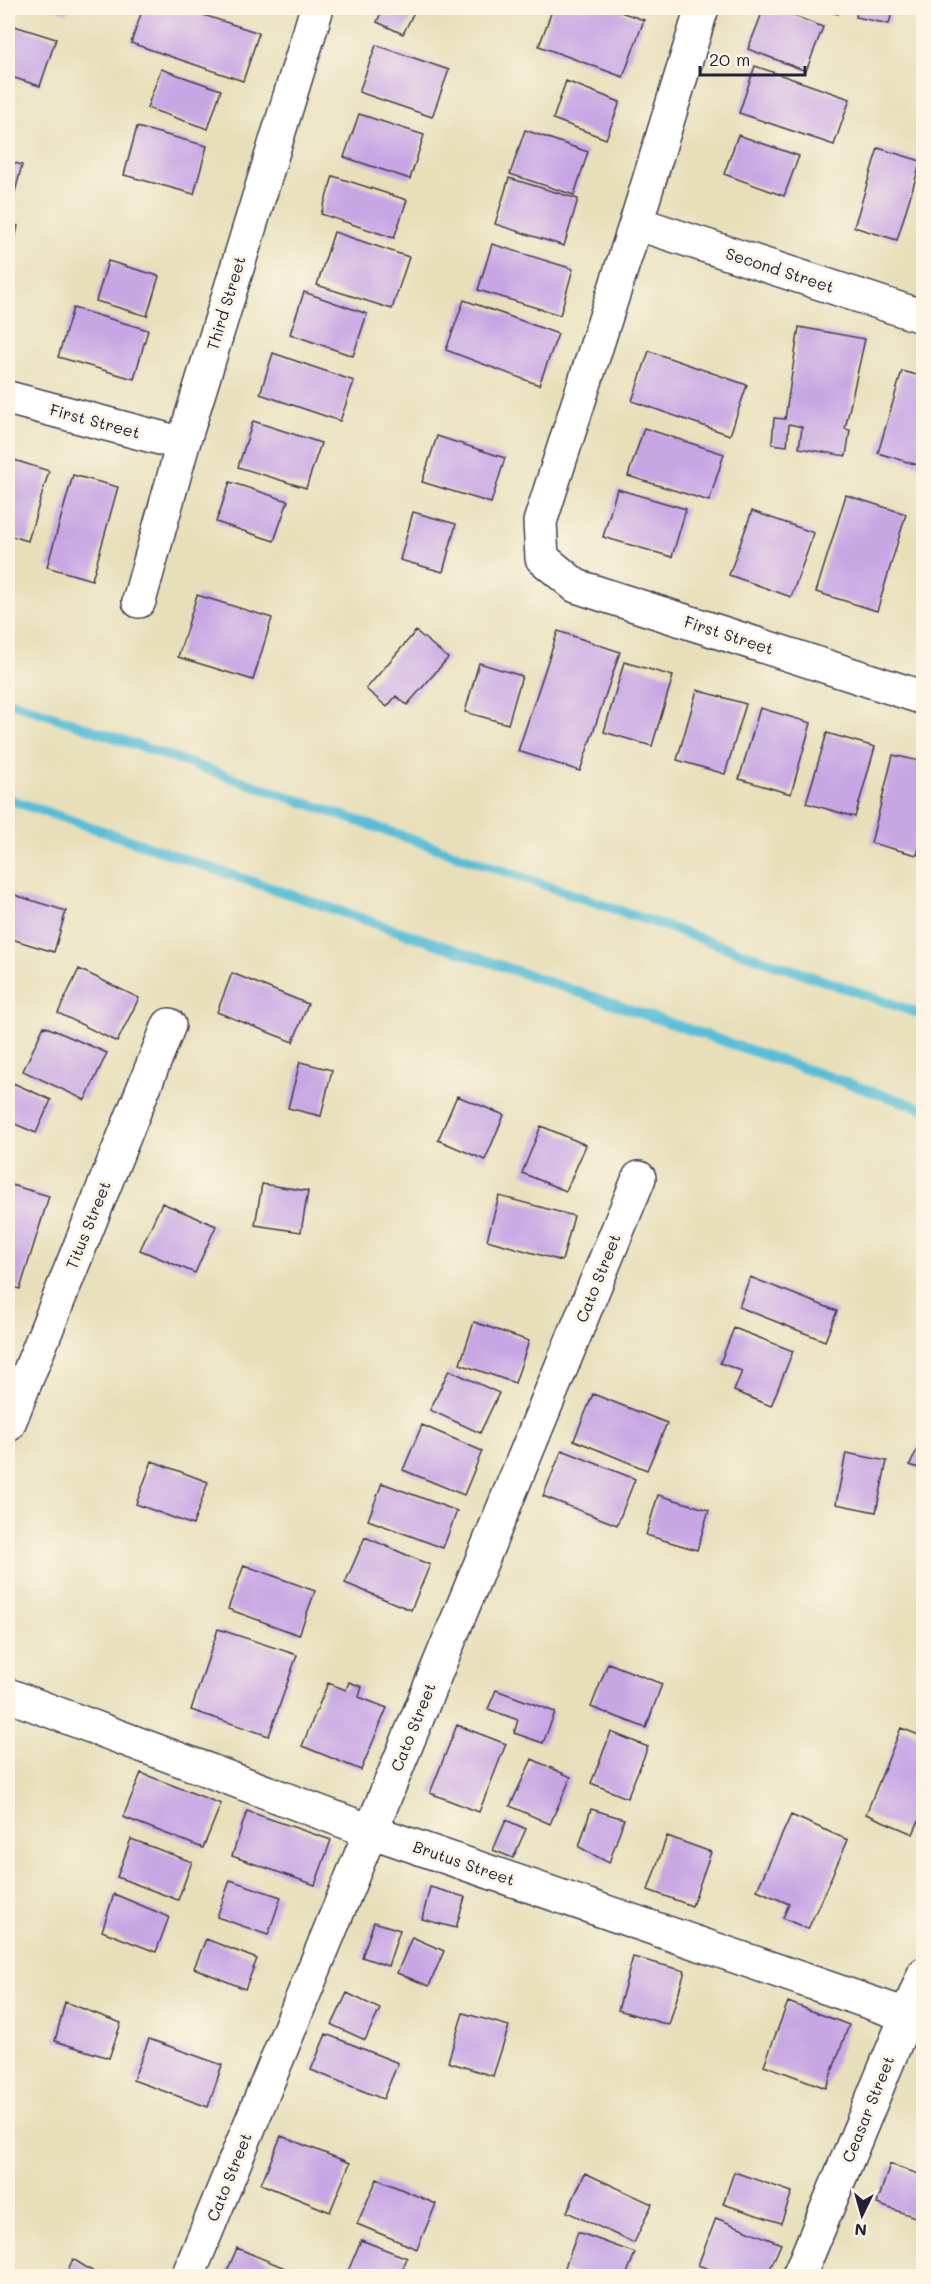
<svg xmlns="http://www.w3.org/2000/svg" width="931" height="2284" font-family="Mali,sans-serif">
	<rect width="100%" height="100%" fill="#fcf5e5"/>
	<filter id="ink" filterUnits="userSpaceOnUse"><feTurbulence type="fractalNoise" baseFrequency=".0167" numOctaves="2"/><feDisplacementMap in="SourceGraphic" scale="12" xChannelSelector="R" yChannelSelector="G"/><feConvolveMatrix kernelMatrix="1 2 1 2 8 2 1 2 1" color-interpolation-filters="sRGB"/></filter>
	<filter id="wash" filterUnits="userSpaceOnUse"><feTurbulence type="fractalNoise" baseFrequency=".008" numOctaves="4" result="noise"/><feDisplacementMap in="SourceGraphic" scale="24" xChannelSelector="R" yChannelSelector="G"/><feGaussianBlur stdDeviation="1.35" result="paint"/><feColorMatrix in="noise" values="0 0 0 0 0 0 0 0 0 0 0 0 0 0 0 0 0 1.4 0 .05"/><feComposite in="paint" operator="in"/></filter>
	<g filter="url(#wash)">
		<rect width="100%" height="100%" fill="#e7dfba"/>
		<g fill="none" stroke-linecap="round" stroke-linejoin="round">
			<path stroke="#59bed7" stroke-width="10" d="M8 701 924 1015
				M8 799 924 1109"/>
		</g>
		<g id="blocks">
			<path fill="#c8a6e4" d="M51 8H69L67 13Z
				M143 8H182L259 33 243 81 131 43Z
				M383 8H404L414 12 403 34 377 22Z
				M553 8H609L644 20 623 77 539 46Z
				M764 8H773L823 27 806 71 748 49Z
				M819 8H840L838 14Z
				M858 8H893L889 24 856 17Z
				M8 24 56 39 40 86 8 76Z
				M376 45 449 70 432 117 359 92Z
				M755 66 850 99 834 145 739 113Z
				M161 69 221 90 208 129 147 108Z
				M566 81 620 102 606 139 553 119Z
				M359 114 424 135 410 179 344 157Z
				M137 127 207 146 194 194 124 175Z
				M525 130 588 152 574 195 510 174Z
				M738 135 799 156 784 196 724 174Z
				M878 148 921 161 897 240 854 227Z
				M8 161 22 165 10 211H8Z
				M333 176 407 200 394 238 321 214Z
				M509 178 578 199 564 246 495 224Z
				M8 222 18 226 8 267Z
				M334 232 409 257 392 309 317 285Z
				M492 244 573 269 560 315 478 290Z
				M108 261 159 276 147 316 96 301Z
				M304 292 367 314 353 356 290 334Z
				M464 300 558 334 539 385 446 350Z
				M73 308 148 330 134 379 58 357Z
				M799 327 865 339 845 429 850 430 846 456 799 448 802 427 789 424 787 446 772 444 774 418 785 419Z
				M649 351 747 385 730 435 632 401Z
				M273 353 354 381 340 421 260 394Z
				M902 371 924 377V457L921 466 878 453Z
				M253 421 321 443 306 488 238 467Z
				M644 428 724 454 709 501 628 476Z
				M437 436 505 458 491 503 422 482Z
				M8 458 49 471 28 541 8 535Z
				M73 475 118 487 92 580 47 567Z
				M230 482 288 501 274 541 216 522Z
				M617 489 686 509 672 557 603 537Z
				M846 495 906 514 877 611 816 592Z
				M752 511 814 533 791 597 729 575Z
				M413 512 456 524 443 572 400 560Z
				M197 595 272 618 253 680 178 657Z
				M416 631 448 658 407 705 396 696 387 707 366 689Z
				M558 631 620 652 580 771 518 751Z
				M624 662 673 676 652 746 604 732Z
				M479 663 522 676 508 724 465 712Z
				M697 690 746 704 725 774 677 760Z
				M760 708 811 723 791 794 739 779Z
				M827 733 875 747 855 817 806 803Z
				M893 755 924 762V830L917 855 871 843Z
				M8 893 66 911 54 952 8 938Z
				M79 969 139 998 117 1042 58 1013Z
				M232 973 308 1004 293 1042 217 1012Z
				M44 1026 107 1053 85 1100 23 1071Z
				M300 1062 332 1070 321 1116 288 1108Z
				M13 1083 51 1100 36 1133 8 1121V1095Z
				M457 1096 504 1115 485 1160 438 1140Z
				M541 1126 586 1145 566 1191 522 1173Z
				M8 1184 49 1196 20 1289 8 1285Z
				M262 1184 308 1191 301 1232 255 1225Z
				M499 1196 574 1216 562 1261 487 1240Z
				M162 1203 216 1226 195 1273 140 1250Z
				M750 1277 837 1311 825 1341 739 1307Z
				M474 1322 529 1341 515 1383 460 1364Z
				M734 1328 793 1351 771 1406 734 1391 742 1371 720 1363Z
				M449 1370 499 1393 480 1433 430 1410Z
				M593 1394 667 1423 647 1470 574 1440Z
				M422 1425 482 1451 464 1495 403 1470Z
				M924 1434V1470L910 1465Z
				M562 1450 635 1479 617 1525 543 1496Z
				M846 1453 887 1461 876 1512 836 1504Z
				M152 1461 208 1482 193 1525 136 1504Z
				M382 1483 457 1511 443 1548 368 1520Z
				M658 1495 709 1510 697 1550 646 1535Z
				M365 1537 430 1565 411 1610 345 1583Z
				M244 1565 315 1591 299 1635 228 1609Z
				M218 1629 297 1655 269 1736 191 1710Z
				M608 1663 662 1684 646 1728 591 1707Z
				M349 1682 362 1687 359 1697 387 1708 361 1770 302 1746 328 1683 346 1690Z
				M496 1690 555 1712 543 1743 514 1733 518 1720 488 1709Z
				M457 1725 506 1744 479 1812 430 1793Z
				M901 1728 924 1737V1809L913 1834 866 1814Z
				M611 1732 648 1747 627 1798 591 1783Z
				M532 1759 571 1777 550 1824 510 1806Z
				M141 1773 221 1804 203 1848 123 1817Z
				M591 1809 624 1819 609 1863 579 1847Z
				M247 1811 331 1840 315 1885 232 1856Z
				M791 1815 848 1840 808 1929 783 1918 789 1904 757 1890Z
				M506 1820 526 1829 513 1858 493 1850Z
				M667 1836 711 1852 692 1906 648 1890Z
				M131 1839 192 1862 178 1900 117 1877Z
				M230 1880 281 1897 268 1935 217 1917Z
				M430 1887 465 1897 456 1928 422 1919Z
				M114 1894 169 1917 156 1952 102 1931Z
				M374 1922 400 1930 388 1966 362 1957Z
				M412 1937 444 1951 429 1986 397 1973Z
				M206 1939 257 1959 245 1989 194 1968Z
				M633 1957 685 1971 669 2025 618 2010Z
				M347 1993 380 2009 365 2040 332 2025Z
				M65 2002 121 2023 109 2058 55 2041Z
				M788 2002 849 2025 826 2088 764 2065Z
				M463 2013 509 2026 493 2076 448 2062Z
				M326 2034 398 2063 383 2099 311 2070Z
				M149 2039 222 2065 208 2107 133 2080Z
				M281 2136 350 2163 330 2212 261 2184Z
				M890 2164 924 2176V2220L877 2204Z
				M734 2172 792 2192 781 2223 723 2204Z
				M585 2173 652 2204 634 2243 567 2212Z
				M377 2179 436 2204 417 2249 357 2224Z
				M716 2218 781 2244 767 2276H728L698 2265Z
				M578 2232 635 2253 626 2276H581L564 2270Z
				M361 2240 407 2258 400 2276H346Z
				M237 2248 299 2274 298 2276H225Z
				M73 2259 100 2276H65Z"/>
		</g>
	</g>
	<g filter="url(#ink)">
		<use href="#blocks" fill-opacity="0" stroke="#403e4e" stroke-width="1.5"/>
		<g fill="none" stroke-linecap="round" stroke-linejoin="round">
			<g stroke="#403e4e" stroke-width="36">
				<path id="minor" d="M702 8 636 223 540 522 542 558 576 586 924 698
					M636 223 924 317
					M8 398 183 444
					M139 601 183 444 317 8
					M8 1425 169 1025
					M8 1695 370 1831 924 2021
					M188 2276 639 1178
					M799 2276 924 1974"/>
			</g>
			<use href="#minor" stroke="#fff" stroke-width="33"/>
		</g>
	</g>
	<g text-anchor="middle" stroke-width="6" stroke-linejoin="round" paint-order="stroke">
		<g font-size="16" fill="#22223b" stroke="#fcf5e5">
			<text transform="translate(780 270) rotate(18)" y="6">Second Street</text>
			<text transform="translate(226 303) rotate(-73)" y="6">Third Street</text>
			<text transform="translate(95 421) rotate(15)" y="6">First Street</text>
			<text transform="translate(729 635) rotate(18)" y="6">First Street</text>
			<text transform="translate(88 1225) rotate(-68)" y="6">Titus Street</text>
			<text transform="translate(598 1278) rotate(-68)" y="6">Cato Street</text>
			<text transform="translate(413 1727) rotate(-68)" y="6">Cato Street</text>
			<text transform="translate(464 1863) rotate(19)" y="6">Brutus Street</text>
			<text transform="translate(868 2109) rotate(-68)" y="6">Ceasar Street</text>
			<text transform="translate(229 2177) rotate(-68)" y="6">Cato Street</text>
		</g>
	</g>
	<rect width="931" height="2284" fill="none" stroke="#fcf5e5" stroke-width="30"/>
	<g transform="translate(862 2215) rotate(185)" stroke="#fcf5e5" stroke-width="4.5" paint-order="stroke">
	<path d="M0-4.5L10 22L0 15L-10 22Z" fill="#22223b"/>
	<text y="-9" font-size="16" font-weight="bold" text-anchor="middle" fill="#22223b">N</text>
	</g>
	<path d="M700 66v9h105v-9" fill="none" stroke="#22223b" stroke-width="3"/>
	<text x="709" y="66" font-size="18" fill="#22223b" stroke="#fcf5e5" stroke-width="4.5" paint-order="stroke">20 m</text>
</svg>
